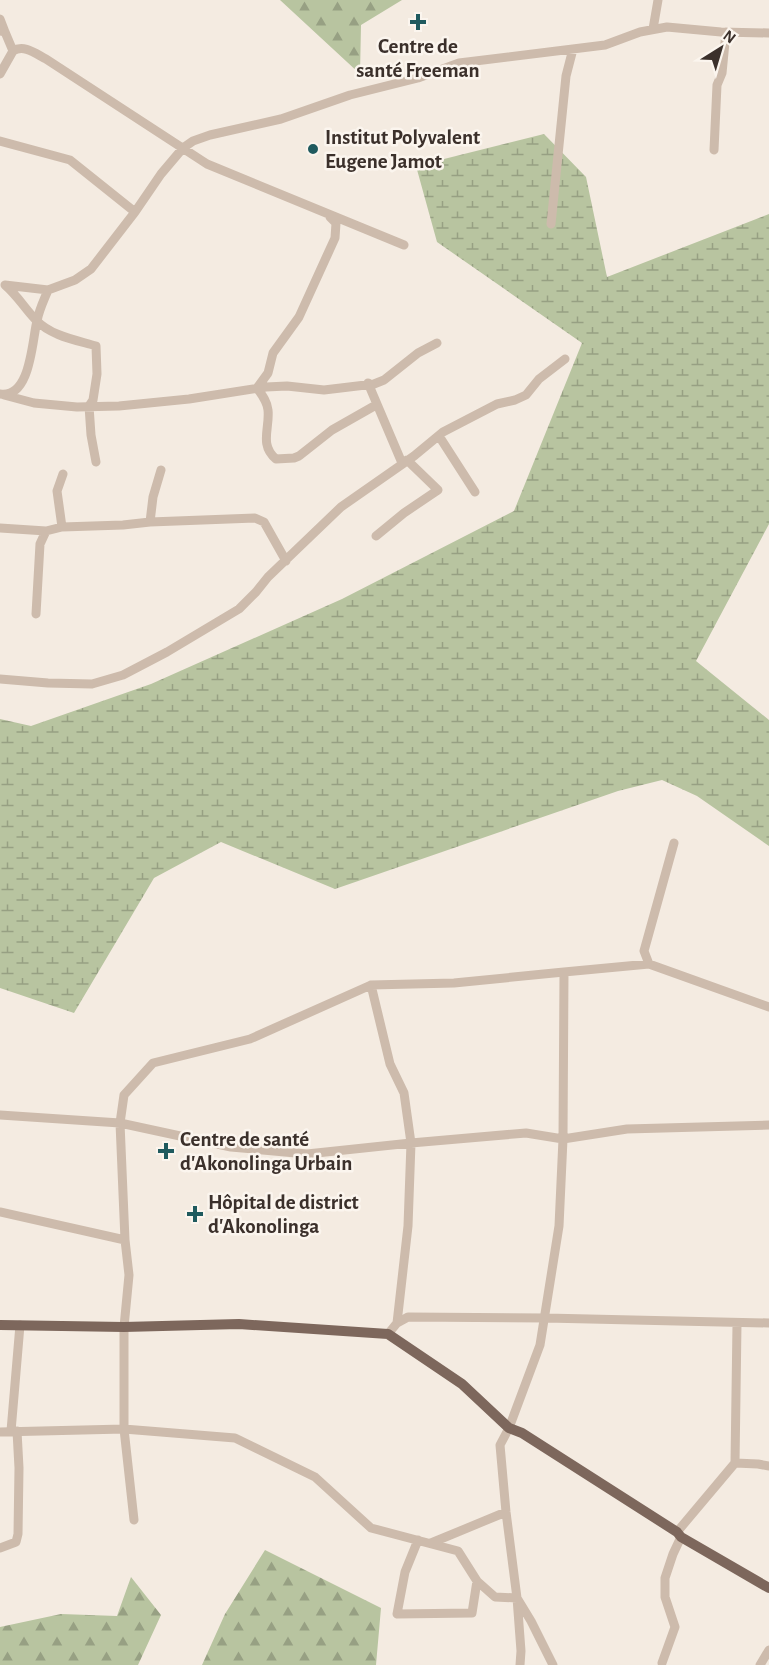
<svg xmlns="http://www.w3.org/2000/svg" width="769" height="1665" font-family="'Alegreya Sans',sans-serif">
	<defs>
		<pattern id="forest-firs" width="22" height="20" patternUnits="userSpaceOnUse" patternTransform="scale(1.5)"><rect width="22" height="20" fill="#b8c4a0"/><path d="M5 1l3.5 6h-7zM16 11l3.5 6h-7z" fill="#97a083"/></pattern>
		<pattern id="wetland-marsh" width="20" height="14" patternUnits="userSpaceOnUse" patternTransform="scale(1.5)"><rect width="20" height="14" fill="#b8c4a0"/><path d="M1 5h8M5 5V1M11 12h8M15 12V8" fill="none" stroke="#97a083"/></pattern>
	</defs>
	<rect width="100%" height="100%" fill="#f4ebe1"/>
	<path fill="url(#forest-firs)" d="M280 0H402L361 25 360 74Z
		M265 1550 381 1608 376 1665H202L225 1614Z
		M131 1577 161 1615 138 1665H0V1627L61 1614 117 1616Z"/>
	<path fill="url(#wetland-marsh)" d="M544 134 586 177 607 277 769 214V524L696 661 769 720V846L697 796 662 780 618 791 335 889 221 842 154 878 74 1013 0 988V719L31 726 151 684 342 599 514 511 582 343 437 242 416 166Z"/>
	<g fill="none" stroke-linecap="round" stroke-linejoin="round">
		<path stroke="#cdbbac" stroke-width="9" d="M0 19 5 32
			M653 29 658 0
			M0 31 5 32 13 51
			M0 74 13 51C24 44 36 54 46 59L207 164 404 245
			M0 141 70 160 135 212
			M714 150 717 85 722 73 726 32
			M330 217 336 223 335 238 299 317 273 353 268 373 257 388C262 395 267 401 268 410 270 428 259 445 276 459L294 458 299 456 332 430 376 405
			M551 224 566 76 573 49
			M5 285C18 296 25 309 36 320 51 336 76 340 96 346L97 374 93 400 89 406 91 435 96 462
			M5 285 48 290
			M368 383 402 463
			M0 394C31 399 32 340 37 321 39 310 44 300 48 290L75 280 91 269 135 212 161 174 183 148 193 141 210 135 281 119 350 95 418 78 459 63 605 45 640 32 667 27 721 32 769 33
			M4 395 34 403 77 407 119 406 189 399 266 387 287 386 324 390 374 384 384 380 418 353 437 343
			M439 436 475 492
			M150 522 153 497 161 470
			M62 527 57 491 63 474
			M0 528 46 531 62 527 123 525 150 522 255 518 264 522 286 561
			M376 536 404 513 438 490 407 460
			M36 614 40 544 46 531
			M0 679 48 683 92 684 123 675 167 652 239 609 256 592 268 577 341 507 414 456 443 432 497 404 515 400 526 395 539 379 565 359
			M649 964 644 951 674 843
			M564 972 649 964 769 1007
			M371 985 390 1064 404 1093 411 1143 408 1226 397 1323
			M0 1115 120 1123 231 1147 307 1154 411 1143 526 1133 563 1139 627 1129 769 1125
			M0 1212 125 1240
			M388 1334 397 1323 408 1317 546 1318 769 1323
			M11 1431 20 1325
			M0 1432 124 1429 235 1438 315 1477 371 1528 458 1551 477 1581 495 1597 517 1598 531 1621 553 1665
			M735 1463 758 1464 769 1466
			M134 1520 124 1429V1327L129 1275 125 1240 120 1123 124 1095 153 1063 250 1039 371 985 454 983 564 972 563 1139 559 1226 540 1345 509 1428 500 1445 506 1512 517 1598 521 1651 520 1665
			M677 1532 735 1463 737 1324
			M418 1540 405 1572 397 1614 472 1613 477 1581
			M431 1543 506 1512
			M0 1548 16 1542 18 1534 19 1468 17 1431
			M662 1663 675 1627 665 1597V1578L673 1554 681 1537
			M760 1665 769 1650"/>
		<path stroke="#7d675c" stroke-width="10" d="M0 1325 124 1327 239 1324 388 1334 462 1384 509 1428 522 1433 677 1532 681 1537 769 1588"/>
	</g>
	<g fill="#1f5a5e" stroke="#fbf5ee" stroke-width="2">
		<path d="M415 13h6v6h6v6h-6v6h-6v-6h-6v-6h6z"/>
		<circle cx="313" cy="149" r="6"/>
		<path d="M163 1142h6v6h6v6h-6v6h-6v-6h-6v-6h6z"/>
		<path d="M192 1205h6v6h6v6h-6v6h-6v-6h-6v-6h6z"/>
	</g>
	<g text-anchor="middle" stroke-width="5" stroke-linejoin="round" paint-order="stroke">
		<g font-size="21" font-weight="bold" fill="#3b302b" stroke="#fbf5ee" text-anchor="start">
			<text x="418" y="53" text-anchor="middle">Centre de<tspan x="418" dy="24">santé Freeman</tspan></text>
			<text x="325" y="144">Institut Polyvalent<tspan x="325" dy="24">Eugene Jamot</tspan></text>
			<text x="180" y="1146">Centre de santé<tspan x="180" dy="24">d'Akonolinga Urbain</tspan></text>
			<text x="208" y="1209">Hôpital de district<tspan x="208" dy="24">d'Akonolinga</tspan></text>
		</g>
	</g>
	<g transform="translate(721 48) rotate(37)" stroke="#fbf5ee" stroke-width="4.5" paint-order="stroke">
	<path d="M0-4.5L10 22L0 15L-10 22Z" fill="#3b302b"/>
	<text y="-9" font-size="16" font-weight="bold" text-anchor="middle" fill="#3b302b">N</text>
	</g>
</svg>
